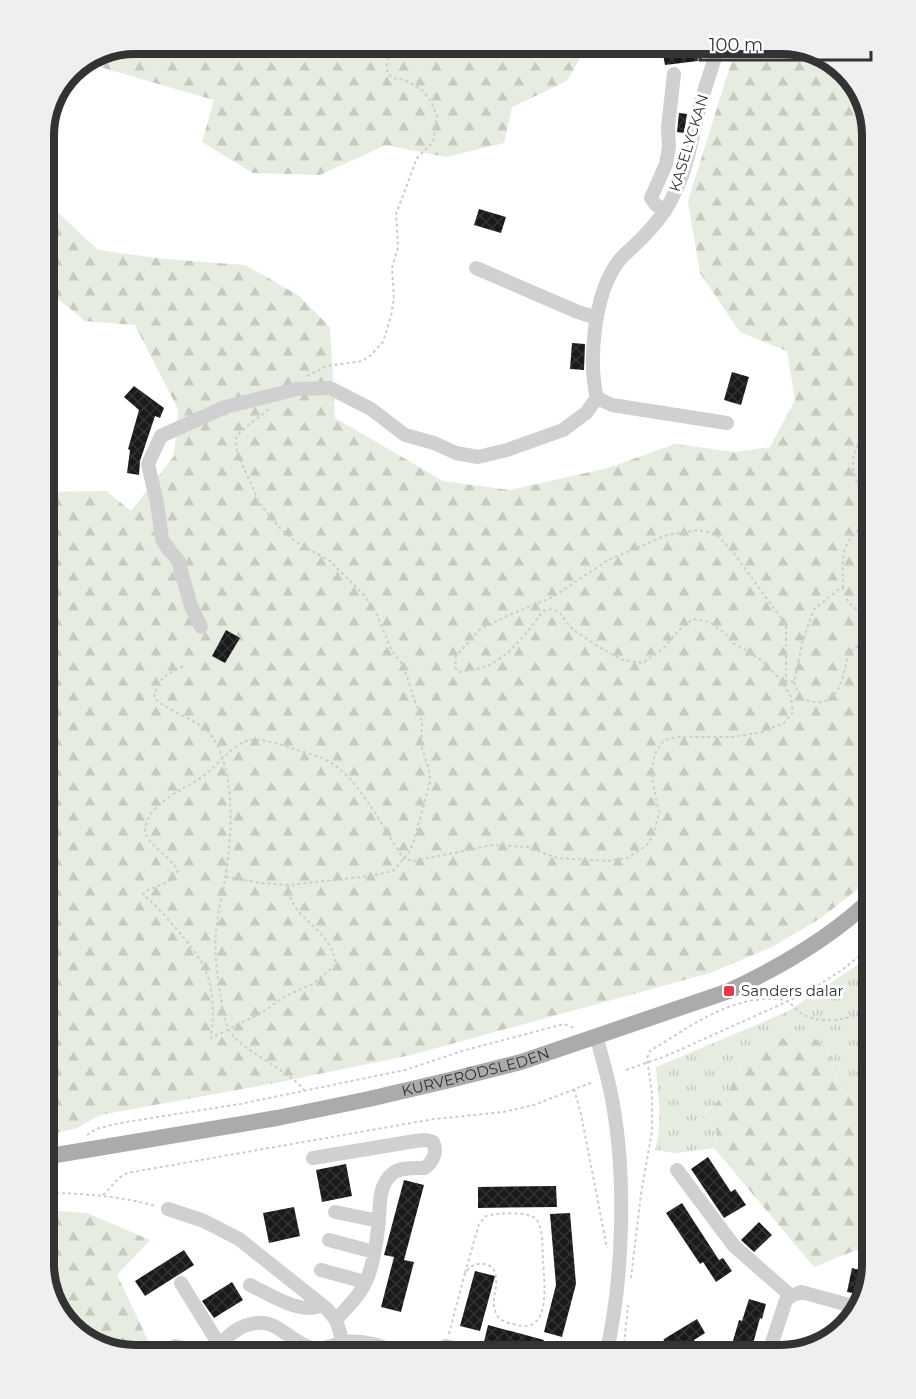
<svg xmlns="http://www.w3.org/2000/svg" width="916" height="1399" font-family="Montserrat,sans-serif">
	<defs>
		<pattern id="grass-tufts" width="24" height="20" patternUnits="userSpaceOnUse" patternTransform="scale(1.5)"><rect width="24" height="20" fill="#e6ecdf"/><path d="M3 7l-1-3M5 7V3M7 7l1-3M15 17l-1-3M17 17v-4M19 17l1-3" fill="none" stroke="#c6cbc0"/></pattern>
		<pattern id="forest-firs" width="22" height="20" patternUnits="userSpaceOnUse" patternTransform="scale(1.5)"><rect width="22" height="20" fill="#e6ecdf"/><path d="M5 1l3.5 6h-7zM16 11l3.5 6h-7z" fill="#c6cbc0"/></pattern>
		<pattern id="building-cross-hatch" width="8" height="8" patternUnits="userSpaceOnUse" patternTransform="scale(1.5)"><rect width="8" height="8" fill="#1a1a1a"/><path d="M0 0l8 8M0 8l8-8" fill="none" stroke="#333"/></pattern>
	</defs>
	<rect width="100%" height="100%" fill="#fff"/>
	<path fill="url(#grass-tufts)" d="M872 955V1100L864 1104C831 1091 837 1077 827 1047L742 1064 728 1091 702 1115 717 1130 714 1148 676 1153 655 1150C663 1123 658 1094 656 1067L787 1012Z"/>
	<path fill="url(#forest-firs)" d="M135 44H588L567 81 512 107 504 143 446 157 386 145 320 175 253 173 202 142 214 100 86 63Z
		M737 44H788L832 59 863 94 872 135V878L821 918 772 947 710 973 411 1055 280 1082 100 1115 77 1128 44 1136V492L106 491 131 511 174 456 178 409 135 325 85 321 52 294 54 209 98 250 164 259 245 265 298 295 330 327 335 418 443 481 510 490 608 468 675 444 735 452 770 447 795 400 787 351 740 332 700 273 688 201Z
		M806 1033 827 1047C837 1077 831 1091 864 1104L872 1100V1252L856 1250 814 1267 714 1148 717 1130 702 1116 728 1091 742 1064 767 1042Z
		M44 1210 87 1213 150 1240 117 1275 155 1355H129L84 1340 53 1305 44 1264Z"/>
	<path fill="url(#building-cross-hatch)" d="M696 44 698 61 665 65 662 49Z
		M679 113 687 114 684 133 677 132Z
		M479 209 506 217 501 233 474 225Z
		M572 343 585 344 584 370 570 369Z
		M732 372 749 377 741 405 724 400Z
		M134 386 164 408 160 418 155 416 140 461 139 475 127 473 130 450 128 449 139 410 124 397Z
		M226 630 240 638 225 663 212 656Z
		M708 1157 731 1192 735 1189 746 1205 724 1218 691 1169Z
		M346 1164 352 1196 322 1202 316 1170Z
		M404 1180 424 1185 404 1260 414 1262 401 1312 381 1307 394 1257 384 1255Z
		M556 1186 557 1207 478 1208V1187Z
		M682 1203 719 1260 723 1258 732 1271 716 1282 703 1262 700 1264 666 1213Z
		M294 1207 300 1236 269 1243 263 1213Z
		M570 1213 576 1284 562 1337 544 1332 556 1285 550 1214Z
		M759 1222 772 1235 754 1252 741 1240Z
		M184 1250 194 1265 145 1296 135 1281Z
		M852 1268 864 1271 859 1294 847 1292Z
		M475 1271 495 1276 480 1331 460 1326Z
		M232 1282 243 1300 214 1318 202 1301Z
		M749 1299 766 1304 762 1319 760 1318 750 1355H729L739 1320 742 1321Z
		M697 1319 705 1333 694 1340 700 1355H660L664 1339Z
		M488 1325 544 1340 540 1355H519L483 1346Z"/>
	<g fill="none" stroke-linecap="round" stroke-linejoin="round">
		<path stroke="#cdcdcd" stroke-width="2" stroke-dasharray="3 3" stroke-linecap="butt" d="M307 376 327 366 363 361 371 355 383 342 391 316 394 298 392 268 398 247 396 214 417 158 433 142 437 117 431 101 422 90 405 80 392 78C381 66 389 55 398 44
			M862 527 872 532
			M843 587C846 601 852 611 867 612L872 608
			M183 666C166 675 157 678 154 698 171 714 201 719 214 739 236 775 232 839 225 879 222 897 217 915 216 933 214 952 217 973 220 992 222 1004 223 1017 228 1028 239 1051 286 1067 305 1091
			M794 682 801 699C807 700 815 703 821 702 841 700 845 669 848 653 862 646 867 634 872 620
			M226 877 261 883 288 885 370 876 393 871 408 854 413 844 430 782 429 769 421 746 422 722 403 665 392 651 377 615 364 595 330 561 296 542 280 528 260 504 237 453 236 438 241 431 269 409
			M288 885C289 921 331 925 336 965L311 985 285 996 263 1012 211 1038C214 1016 214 990 205 969 198 952 158 906 143 894L148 890 168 882 178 871C171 857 145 843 145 830 146 806 179 791 196 781 213 772 232 743 250 740 263 739 279 744 290 748 304 752 321 756 333 764 363 784 383 830 404 859L414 861 492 845 527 847 557 858 608 861 627 858 646 846 654 834 659 812 653 784 652 770 655 753 664 740 677 737H734L762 732 784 723 793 712 791 697 781 680 763 662 748 651 734 644 725 633 709 622 693 619 679 630 665 647 643 663 623 660 604 650 572 629 560 613 553 609 543 611C528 631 509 658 484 667 477 670 468 670 460 672L455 668 456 656 479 630 507 616 553 597 608 560 667 535 697 530 716 534 733 552 786 625V681L794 682 803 640 814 609 843 586C843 571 840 554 849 541 854 533 862 529 865 519 872 491 838 476 861 440 864 435 867 429 872 426
			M626 1070 666 1056 804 994 842 970 872 946
			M574 1089 581 1114 607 1248
			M87 1135 96 1129 120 1123 240 1104 405 1070 462 1051 564 1024 576 1029
			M44 1193C82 1193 119 1196 156 1206
			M103 1195 119 1178 127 1173 434 1119 503 1112 534 1105 593 1082
			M631 1278 641 1194 652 1131V1094L647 1058 650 1051C688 1028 729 996 777 999 790 999 794 1009 804 1015 820 1023 842 1021 858 1014 863 1012 868 1006 872 1002
			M449 1334 465 1273C472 1263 481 1261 492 1267 504 1284 485 1303 500 1319 505 1322 511 1324 517 1325 552 1334 544 1281 543 1260 542 1248 544 1229 536 1219 529 1211 495 1213 486 1216L479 1224 465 1273
			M623 1355 628 1305"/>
		<path stroke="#d0d0d0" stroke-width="14" d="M665 211 656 205 651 198 666 164 669 147 668 127 674 74
			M476 268 578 312 597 318
			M597 398C588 361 594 294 618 262 623 255 631 249 637 243 651 229 665 214 673 196 687 170 692 138 699 109 705 87 713 65 719 44
			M597 398 612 405 727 423
			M201 627 191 606 178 560 168 549 162 539 157 503 148 464 161 436 225 407 297 389 330 388 371 409 405 435 434 443 456 453 478 457 507 450 563 430 586 413 597 398
			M596 1036C601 1053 606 1071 610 1089 627 1169 624 1276 606 1355
			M313 1158 415 1141 426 1140 433 1142C438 1153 433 1161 425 1168 416 1168 401 1167 393 1173 376 1186 381 1211 378 1229 376 1245 373 1265 367 1279 360 1296 347 1307 336 1320
			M677 1170 734 1246 791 1296 801 1292 860 1308
			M168 1209 204 1221 239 1239 327 1309 336 1320 343 1342C366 1340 381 1345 401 1355
			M335 1212 379 1221
			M329 1240 374 1252
			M321 1270 365 1282
			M181 1283 220 1346
			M250 1285C270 1294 301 1316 322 1305
			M175 1346 211 1355
			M216 1355C220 1343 229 1334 240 1328 276 1311 284 1340 312 1348 322 1351 334 1345 343 1342
			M444 1355 446 1346 483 1355
			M768 1355 786 1300 791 1296"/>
		<path stroke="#ababab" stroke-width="16" id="s1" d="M44 1157 277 1118 369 1099 450 1080 521 1062 729 991C780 967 832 937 872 898"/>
	</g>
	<rect fill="#e63946" stroke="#fff" stroke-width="2" x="723" y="985" width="12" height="12" rx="3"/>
	<g text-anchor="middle" stroke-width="6" stroke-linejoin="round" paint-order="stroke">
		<g font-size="15" fill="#333" stroke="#fff">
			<text transform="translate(689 143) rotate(-73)" y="5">KASELYCKAN</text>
			<text dy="5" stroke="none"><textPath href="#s1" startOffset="440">KURVERÖDSLEDEN</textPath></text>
		</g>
		<g font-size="15" fill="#333" stroke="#fff" text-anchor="start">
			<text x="741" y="996">Sanders dalar</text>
		</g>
	</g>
	<path d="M0 0H916V1399H0ZM135 54H781A81 81 0 0 1 862 135V1264A81 81 0 0 1 781 1345H135A81 81 0 0 1 54 1264V135A81 81 0 0 1 135 54Z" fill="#efefef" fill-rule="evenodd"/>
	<path fill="none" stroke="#333" stroke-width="8" d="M135 54H781A81 81 0 0 1 862 135V1264A81 81 0 0 1 781 1345H135A81 81 0 0 1 54 1264V135A81 81 0 0 1 135 54Z"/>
	<path d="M700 51v9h171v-9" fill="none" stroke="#333333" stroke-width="3"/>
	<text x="709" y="51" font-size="18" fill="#333333" stroke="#ffffff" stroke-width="4.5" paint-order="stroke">100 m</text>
</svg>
